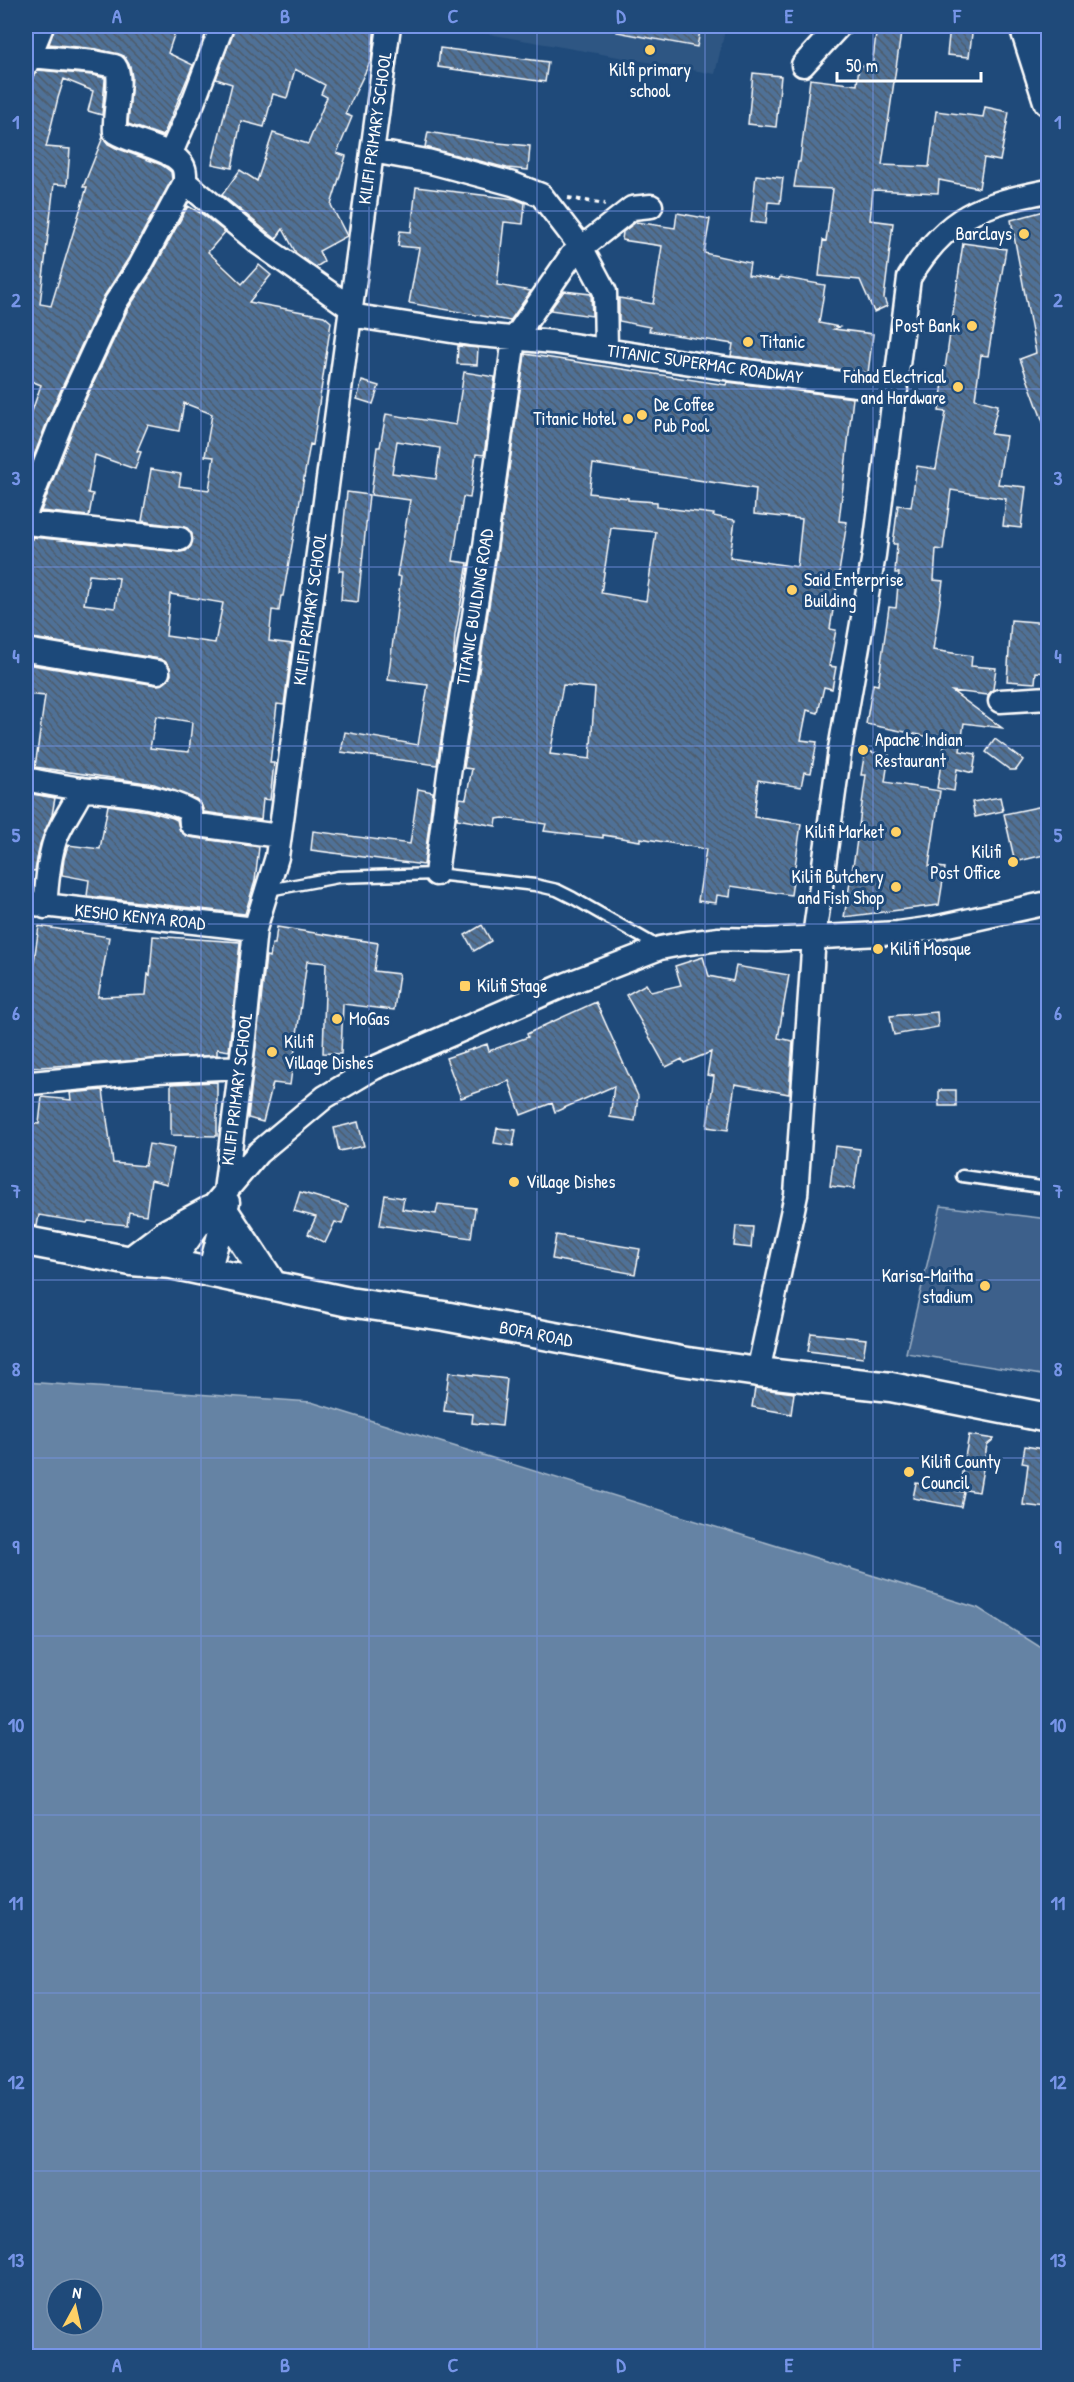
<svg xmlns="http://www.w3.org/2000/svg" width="1074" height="2382" font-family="'Patrick Hand',sans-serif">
	<defs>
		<pattern id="building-back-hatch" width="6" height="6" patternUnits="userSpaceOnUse" patternTransform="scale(1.5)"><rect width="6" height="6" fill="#507197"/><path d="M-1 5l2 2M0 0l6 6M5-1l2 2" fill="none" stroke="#4e5b6a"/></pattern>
	</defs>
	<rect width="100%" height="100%" fill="#1f4a7a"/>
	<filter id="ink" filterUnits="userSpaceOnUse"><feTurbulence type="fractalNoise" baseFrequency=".0167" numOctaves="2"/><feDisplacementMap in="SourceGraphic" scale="12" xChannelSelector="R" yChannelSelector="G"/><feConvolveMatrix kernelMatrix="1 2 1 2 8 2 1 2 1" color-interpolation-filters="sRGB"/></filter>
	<g filter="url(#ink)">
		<path fill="#2e5683" d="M443 26H726L715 74Z"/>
		<path fill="#3c618b" stroke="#9eb0c5" stroke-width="1.5" d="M941 1206 1048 1219V1376L906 1353Z"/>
		<path fill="#6583a4" stroke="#a3b5c8" stroke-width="1.5" fill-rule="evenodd" d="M26 1382 311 1402 978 1608 1048 1652V2356H26ZM57 2289H93V2325H57Z"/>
		<path fill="url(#building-back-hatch)" stroke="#fff" stroke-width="1.5" fill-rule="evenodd" d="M55 26H177L168 53 193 65 163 136 128 124 132 77 130 66 124 56 97 49 49 44Z
			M235 26H375L371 60 345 114 352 117 337 153 346 156 331 205 347 236 319 251 324 262 316 267 296 253 283 229 276 239 222 195 240 170 257 181 273 133 308 144 327 97 321 94 325 85 295 69 287 98 273 94 264 127 241 121 232 168 212 164 232 84 216 79Z
			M618 26H701L697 47 617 32Z
			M877 26H902L882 165 929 167 936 111 983 117 985 107 1009 112 1000 161 984 158 979 188 939 180 938 193 873 190 870 220 893 223 884 298 887 306 874 312 860 280 819 276 823 240 826 241 833 189 794 187 798 162H800L810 79 857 85 859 65 872 67Z
			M950 26H973L969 57 947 55Z
			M440 48 548 62 545 82 438 67Z
			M38 70 92 75 105 78V80L102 115 88 111 93 91 64 79 58 98 46 147 70 149 67 185 54 184 40 304 51 306 87 187H83L103 137 108 144 116 148 162 165 171 172 172 179 128 259 104 296 53 407 26 476V412L31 414 41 385 26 379V353L31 338H26V105L33 76Z
			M753 73 781 76 776 127 748 124Z
			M428 132 488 142 530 146 528 170 507 168 425 147Z
			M756 175 783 178 780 203 768 202 766 224 751 222Z
			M416 187 515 199 525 203 523 224 504 222 497 285 531 291 510 321 409 303 419 248 398 246 400 231 411 232Z
			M188 206 202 214 225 232 208 252 242 284 259 265 271 275 249 302 324 316 331 322 313 445 310 444 283 596H281L279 611 272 610 269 641 292 644 284 705 277 704 270 763H274L270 800 263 799 261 820 204 812 201 804 196 799 154 784 35 767 45 696 26 694V664L156 685 163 684 171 675 170 667 160 659 26 637V538L32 539V537L179 552 186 551 191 546 192 534 187 528 142 521 151 469 181 474 179 486 209 490 214 457 205 456 212 414 184 403 179 431 148 425 137 451 141 452 135 469 95 455 88 493 93 494 89 516 41 511 77 418 128 309 152 272ZM89 575 119 578 115 608 84 604ZM170 594 223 603 215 643 166 636ZM156 716 192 722 189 752 150 748Z
			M1048 210V433H1047L1020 359 1036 353 1011 220Z
			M677 213 710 219 704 253 750 263 748 275 779 280 780 277 825 285 819 323 839 327 834 329 873 334 868 373 731 356 733 344 649 331 650 327 619 321V298L653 304 662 246 622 240 623 232 636 222 675 228Z
			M963 243 1006 249 988 356 981 355 975 399 998 405 991 434 1006 436 998 484 1026 487 1021 528 1003 526 1006 499 951 490 943 550 936 549 934 580 943 581 933 650 972 656 971 666 996 668 993 689 988 695 952 691 1002 728 964 723 960 751 976 754 973 773 957 769 954 791 937 788 945 740 866 724 873 684 878 685 889 607 896 608 899 573H895L897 544H893L898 505 911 507 917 466 936 469 946 412 939 411Z
			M564 291 591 294 592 316 550 310Z
			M458 346 478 348 477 365 457 364Z
			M525 354 726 385 727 382 853 398 839 521 847 522 830 629 836 630 829 666 836 667 832 689 824 687 818 713 807 710 801 740 817 742 811 773 804 772 801 787 758 780 754 817 801 824 791 895 731 886 730 897 717 895 716 903 698 901 706 849 640 838V841L603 835V838L544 831 546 824 503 818 497 819 496 826 457 819 460 798 466 799 472 769 464 768 498 548ZM593 464 756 489 754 514 802 519 797 567 730 557 735 520 713 516 714 514 657 507V502L628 500V498L589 493ZM611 528 656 532 646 601 601 593ZM563 685 595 688 590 759 550 754Z
			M464 372 495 377 484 455 476 454 470 498 463 497 453 561 468 563 455 635 453 665 437 765 341 752 345 732 418 745 428 685 388 680 401 577 397 576 410 500 371 495 377 447H380L386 414 456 425ZM397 441 440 448 436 479 392 473Z
			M362 381 379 386 373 404 357 399Z
			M347 492 369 495 358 602 341 600 343 571H339Z
			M1011 620 1048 623V673L1036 672 1035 683 1007 681Z
			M995 739 1023 760 1016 770H1010L986 752Z
			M865 751 889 755 885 782 940 791 929 866 945 868 939 905 844 917 855 854 866 775H861Z
			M418 789 433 792 424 865 311 850 313 831 410 844Z
			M26 793 55 798 52 815 40 844 35 871 26 870Z
			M1000 797 1003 811 975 817 972 802Z
			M108 805 148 811 173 818 177 820 180 831 189 837 259 847 255 881 245 914 87 896 89 880 62 875 64 859 68 845 100 849Z
			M1048 805V854L1015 862 1004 814Z
			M482 925 491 941 474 951 465 935Z
			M39 926 109 937 98 997 146 995 148 974 150 975 153 936 240 942 229 1051 217 1049V1055L26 1068V989H30Z
			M277 927 378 943 374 971 399 974 394 1010 343 1004 341 1054 323 1053 326 963 307 961 290 1085 273 1083 263 1122 248 1118 266 956 270 957 272 944H275Z
			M703 957 709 976 733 981 736 966 789 975 778 1038 793 1041 789 1094 735 1084 728 1130 707 1127 714 1076 707 1075 711 1052 684 1063 682 1059 666 1067 626 995 646 984 651 992 681 985 675 966Z
			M596 1002 638 1096 635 1121 610 1117 614 1086 555 1112 552 1103 521 1115 509 1081 461 1098 446 1058 487 1044 489 1051 528 1037 527 1034 543 1026Z
			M937 1012 938 1027 894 1035 890 1016Z
			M217 1082V1136L171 1135V1084Z
			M103 1090 113 1163 145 1166 149 1144 174 1148 167 1184 151 1180 146 1215 129 1212 127 1225 88 1221 87 1223 39 1215 37 1226 26 1225V1123L39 1124 42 1097 71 1100 70 1093Z
			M939 1090H956V1106H939Z
			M358 1122 364 1146 339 1151 334 1128Z
			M497 1128 516 1130 513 1146 494 1143Z
			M835 1146 860 1149 854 1189 830 1186Z
			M300 1192 348 1206 342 1224 335 1222 325 1243 308 1234 316 1217 294 1211Z
			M385 1195 404 1198 402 1209 436 1214 438 1204 475 1208 471 1238 380 1225Z
			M736 1226 753 1227 751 1248 734 1246Z
			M556 1235 640 1249 635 1274 552 1259Z
			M811 1333 866 1339 863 1358 808 1351Z
			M449 1372 507 1379 502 1426 472 1423 473 1414 444 1411Z
			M755 1388 794 1393 791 1414 752 1407Z
			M969 1435 994 1439 987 1445 979 1492 959 1489Z
			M1025 1446 1048 1450V1508L1023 1505 1028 1464 1022 1463Z
			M916 1483 964 1492 961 1507 913 1498Z"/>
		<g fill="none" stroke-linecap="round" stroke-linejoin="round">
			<g stroke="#fff" stroke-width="15">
				<path id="service" d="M269 890 338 877 436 874 535 885 557 890 573 898 659 947
					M962 1176 1048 1188"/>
			</g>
			<g stroke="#fff" stroke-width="27">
				<path id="minor" d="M31 56 94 62 115 66C124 78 113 114 115 132 133 143 169 148 181 163 186 169 185 176 185 182L260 244 351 308
					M26 65 42 26
					M803 65 839 26
					M372 151 427 161 513 184 541 195 581 247 605 292 606 350
					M170 155 194 100 222 26
					M350 315 470 334 553 342 730 369 896 390
					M26 512 65 413 116 302 140 266 185 182
					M26 523 180 539
					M26 650 158 672
					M1000 701 1048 698
					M26 779C44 783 62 786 81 789 114 793 160 794 190 811L191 824 279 836
					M436 874 449 774 485 546 514 339 571 256 632 208 651 206
					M26 903 255 929
					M45 907C47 885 48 861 55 840 61 823 74 806 82 789
					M31 1083 158 1071 241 1067
					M225 1191 243 1047 255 929 277 857 389 26
					M171 1264 209 1211 258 1153 325 1097 374 1068 567 984 660 948 681 944 719 939 767 940 898 933 934 928 1048 903
					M209 1272 228 1202
					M758 1372 796 1195 814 937 840 749 874 555 909 278C946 216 981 204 1048 191"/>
			</g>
			<g stroke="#fff" stroke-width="33">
				<path id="tertiary" d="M1024 26 1048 101
					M225 1213 272 1284
					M26 1241 131 1261 171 1264 349 1302 444 1316 681 1361 758 1372 891 1387 1048 1418
					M131 1261 168 1233 209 1211"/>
			</g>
			<path stroke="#fff" stroke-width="4" stroke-dasharray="4.5 4.5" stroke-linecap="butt" d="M568 198 605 204"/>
			<use href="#service" stroke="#1f4a7a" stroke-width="10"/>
			<use href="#minor" stroke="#1f4a7a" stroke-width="22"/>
			<use href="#tertiary" stroke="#1f4a7a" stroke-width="28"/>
		</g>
	</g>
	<path fill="none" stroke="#7795e8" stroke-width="1.5" stroke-opacity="0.55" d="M201 26V2356M369 26V2356M537 26V2356M705 26V2356M873 26V2356M26 211H1048M26 389H1048M26 567H1048M26 746H1048M26 924H1048M26 1102H1048M26 1280H1048M26 1458H1048M26 1636H1048M26 1815H1048M26 1993H1048M26 2171H1048"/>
	<g fill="#ffd166" stroke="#1f4a7a" stroke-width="2">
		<circle cx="650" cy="50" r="6"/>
		<circle cx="1024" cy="234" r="6"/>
		<circle cx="972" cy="326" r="6"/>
		<circle cx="748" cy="342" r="6"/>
		<circle cx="958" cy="387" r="6"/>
		<circle cx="642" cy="415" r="6"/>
		<circle cx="628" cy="419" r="6"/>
		<circle cx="792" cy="590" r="6"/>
		<circle cx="863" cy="750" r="6"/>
		<circle cx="896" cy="832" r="6"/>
		<circle cx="1013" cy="862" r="6"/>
		<circle cx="896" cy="887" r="6"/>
		<circle cx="878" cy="949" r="6"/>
		<rect x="459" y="980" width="12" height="12" rx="3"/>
		<circle cx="337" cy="1019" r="6"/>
		<circle cx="272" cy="1052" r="6"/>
		<circle cx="514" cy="1182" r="6"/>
		<circle cx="985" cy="1286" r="6"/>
		<circle cx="909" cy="1472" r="6"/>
	</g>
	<g text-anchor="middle" stroke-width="6" stroke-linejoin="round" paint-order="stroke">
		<g font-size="18" fill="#fff" stroke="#1f4a7a" text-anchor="start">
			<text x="650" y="76" text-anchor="middle">Kilfi primary<tspan x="650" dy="21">school</tspan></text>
			<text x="1012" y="240" text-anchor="end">Barclays</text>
			<text x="960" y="332" text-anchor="end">Post Bank</text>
			<text x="760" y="348">Titanic</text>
			<text x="946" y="383" text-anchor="end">Fahad Electrical<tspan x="946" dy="21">and Hardware</tspan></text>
			<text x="654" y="411">De Coffee<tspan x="654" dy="21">Pub Pool</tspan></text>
			<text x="616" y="425" text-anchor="end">Titanic Hotel</text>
			<text x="804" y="586">Said Enterprise<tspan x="804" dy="21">Building</tspan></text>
			<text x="875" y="746">Apache Indian<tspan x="875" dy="21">Restaurant</tspan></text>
			<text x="884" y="838" text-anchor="end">Kilifi Market</text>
			<text x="1001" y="858" text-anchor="end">Kilifi<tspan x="1001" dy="21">Post Office</tspan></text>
			<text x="884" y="883" text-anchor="end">Kilifi Butchery<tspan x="884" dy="21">and Fish Shop</tspan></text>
			<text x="890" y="955">Kilifi Mosque</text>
			<text x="477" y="992">Kilifi Stage</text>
			<text x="349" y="1025">MoGas</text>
			<text x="284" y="1048">Kilifi<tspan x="284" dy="21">Village Dishes</tspan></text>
			<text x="526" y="1188">Village Dishes</text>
			<text x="973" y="1282" text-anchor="end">Karisa-Maitha<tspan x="973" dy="21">stadium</tspan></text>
			<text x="921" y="1468">Kilifi County<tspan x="921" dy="21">Council</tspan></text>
		</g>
		<g font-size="18" fill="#fff" stroke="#1f4a7a">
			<text transform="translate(375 128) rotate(-82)" y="6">KILIFI PRIMARY SCHOOL</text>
			<text transform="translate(705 364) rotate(8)" y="6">TITANIC SUPERMAC ROADWAY</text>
			<text transform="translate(475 607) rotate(-81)" y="6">TITANIC BUILDING ROAD</text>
			<text transform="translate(310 609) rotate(-82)" y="6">KILIFI PRIMARY SCHOOL</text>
			<text transform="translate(140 917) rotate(6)" y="6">KESHO KENYA ROAD</text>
			<text transform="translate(237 1089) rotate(-83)" y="6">KILIFI PRIMARY SCHOOL</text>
			<text transform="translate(536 1334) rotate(11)" y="6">BOFA ROAD</text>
		</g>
	</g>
	<rect width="1074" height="2382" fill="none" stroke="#1f4a7a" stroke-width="66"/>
	<g transform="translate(75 2307) rotate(8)"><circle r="28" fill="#1f4a7a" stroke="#7992af" stroke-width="1.5"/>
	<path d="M0-4.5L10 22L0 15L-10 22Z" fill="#ffd166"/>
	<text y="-9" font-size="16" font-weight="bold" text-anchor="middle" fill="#ffffff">N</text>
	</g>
	<path d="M837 72v9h144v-9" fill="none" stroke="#ffffff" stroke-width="3"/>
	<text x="846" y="72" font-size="18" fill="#ffffff" stroke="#1f4a7a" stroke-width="4.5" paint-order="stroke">50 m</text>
	<rect x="33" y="33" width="1008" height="2316" fill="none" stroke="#7795e8" stroke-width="2"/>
	<g font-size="20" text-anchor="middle" font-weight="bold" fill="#7795e8">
		<text x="117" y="23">A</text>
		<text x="285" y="23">B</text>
		<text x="453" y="23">C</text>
		<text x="621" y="23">D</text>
		<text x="789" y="23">E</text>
		<text x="957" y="23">F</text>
		<text x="16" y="129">1</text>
		<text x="1058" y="129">1</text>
		<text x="16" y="307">2</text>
		<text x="1058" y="307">2</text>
		<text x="16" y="485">3</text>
		<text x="1058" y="485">3</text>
		<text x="16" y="663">4</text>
		<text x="1058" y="663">4</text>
		<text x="16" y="842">5</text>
		<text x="1058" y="842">5</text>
		<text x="16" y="1020">6</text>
		<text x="1058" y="1020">6</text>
		<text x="16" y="1198">7</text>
		<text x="1058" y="1198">7</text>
		<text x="16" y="1376">8</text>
		<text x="1058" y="1376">8</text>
		<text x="16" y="1554">9</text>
		<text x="1058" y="1554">9</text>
		<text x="16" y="1732">10</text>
		<text x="1058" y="1732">10</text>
		<text x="16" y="1910">11</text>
		<text x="1058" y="1910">11</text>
		<text x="16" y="2089">12</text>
		<text x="1058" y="2089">12</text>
		<text x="16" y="2267">13</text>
		<text x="1058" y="2267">13</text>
		<text x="117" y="2372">A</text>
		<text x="285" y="2372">B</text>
		<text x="453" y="2372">C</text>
		<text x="621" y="2372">D</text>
		<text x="789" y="2372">E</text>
		<text x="957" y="2372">F</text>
	</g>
</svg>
